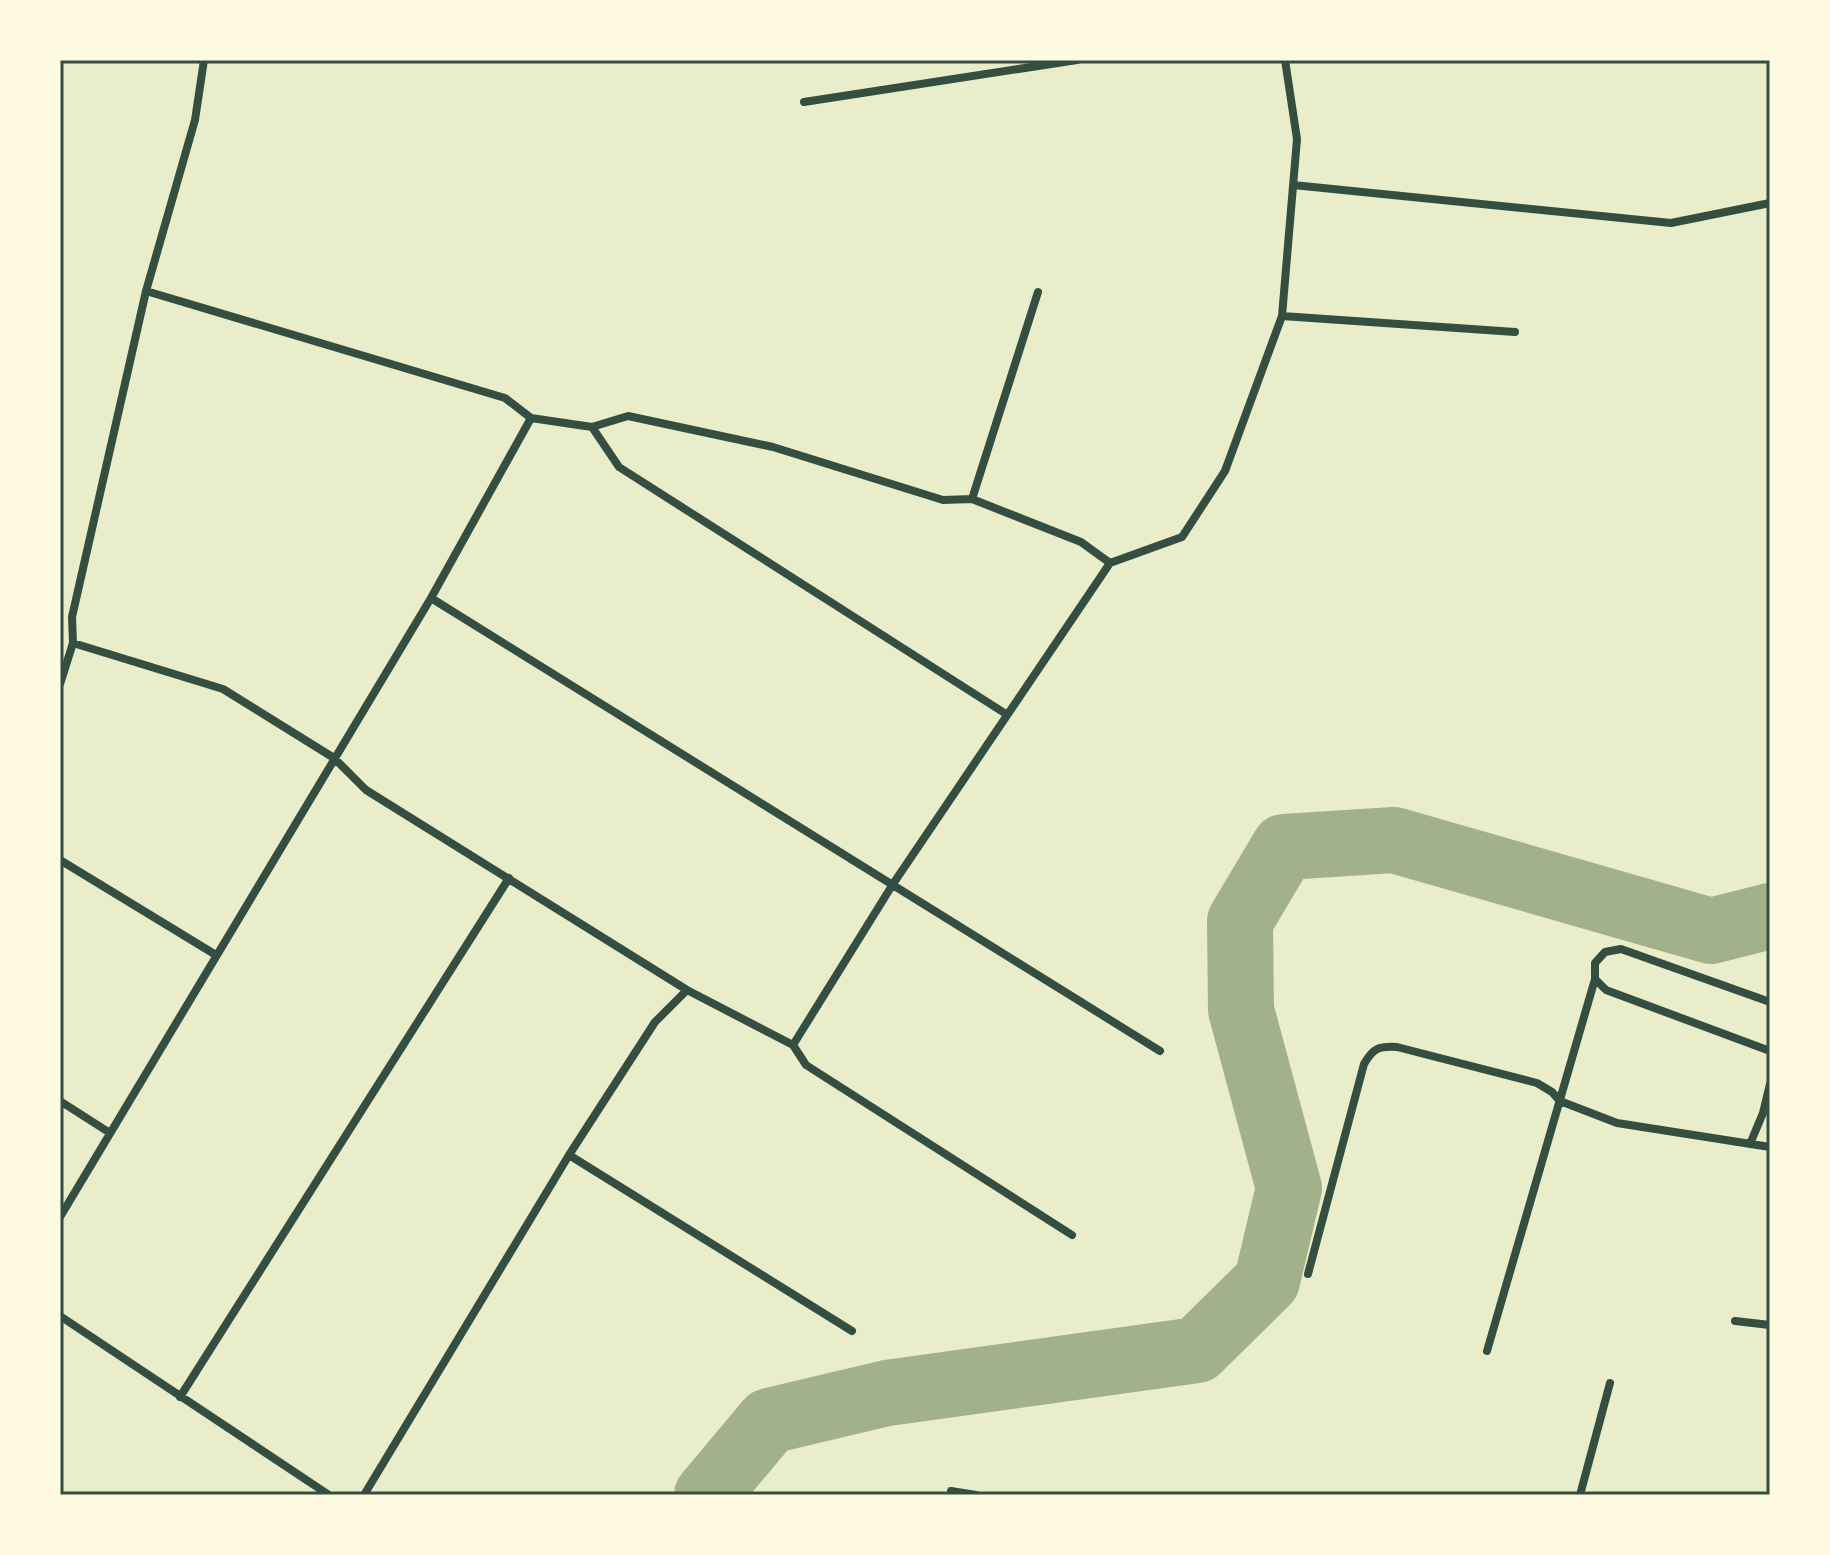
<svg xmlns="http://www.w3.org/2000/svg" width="1830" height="1555" font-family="'Archivo Narrow',sans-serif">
	<rect width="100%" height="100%" fill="#e9edc9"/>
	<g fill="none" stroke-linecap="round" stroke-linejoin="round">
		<path stroke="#a3b18a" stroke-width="66" d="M707 1495 769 1421 887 1393 1197 1350 1267 1281 1289 1188 1241 1010 1240 921 1284 847 1394 840 1711 931 1770 916"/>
		<path stroke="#344e41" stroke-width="8" d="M804 102 1077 60
			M1293 185 1671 223 1770 203
			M146 291 505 398 531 418 592 427 628 416 773 447 943 500 972 499 1081 542 1110 563
			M1282 316 1515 332
			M592 427 619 467 1006 714
			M972 499 1038 292
			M431 598 1160 1051
			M73 643 223 689 334 758 366 790 687 990 793 1045 806 1065 1072 1235
			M60 684 73 643 72 617 146 291 195 120 204 60
			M60 860 216 955
			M1770 1002 1621 949 1605 952 1595 963V979L1606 990 1770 1051
			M793 1045 893 884 1110 563 1182 537 1225 471 1282 316 1297 139 1285 60
			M60 1101 110 1133
			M1750 1144 1763 1113 1770 1084
			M569 1155 852 1331
			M60 1217 431 598 531 418
			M1308 1274 1364 1064C1373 1048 1379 1046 1397 1047L1537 1083 1552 1092 1560 1101 1617 1123 1770 1147
			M60 1316 329 1495
			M1735 1321 1770 1325
			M1487 1351 1595 979
			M180 1397 509 878
			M951 1491 976 1495
			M364 1495 569 1155 655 1022 687 990
			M1580 1495 1610 1383"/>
	</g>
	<rect width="1830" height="1555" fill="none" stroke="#fefae0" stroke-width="124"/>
	<rect x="62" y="62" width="1706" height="1431" fill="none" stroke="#344e41" stroke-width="3"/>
</svg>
